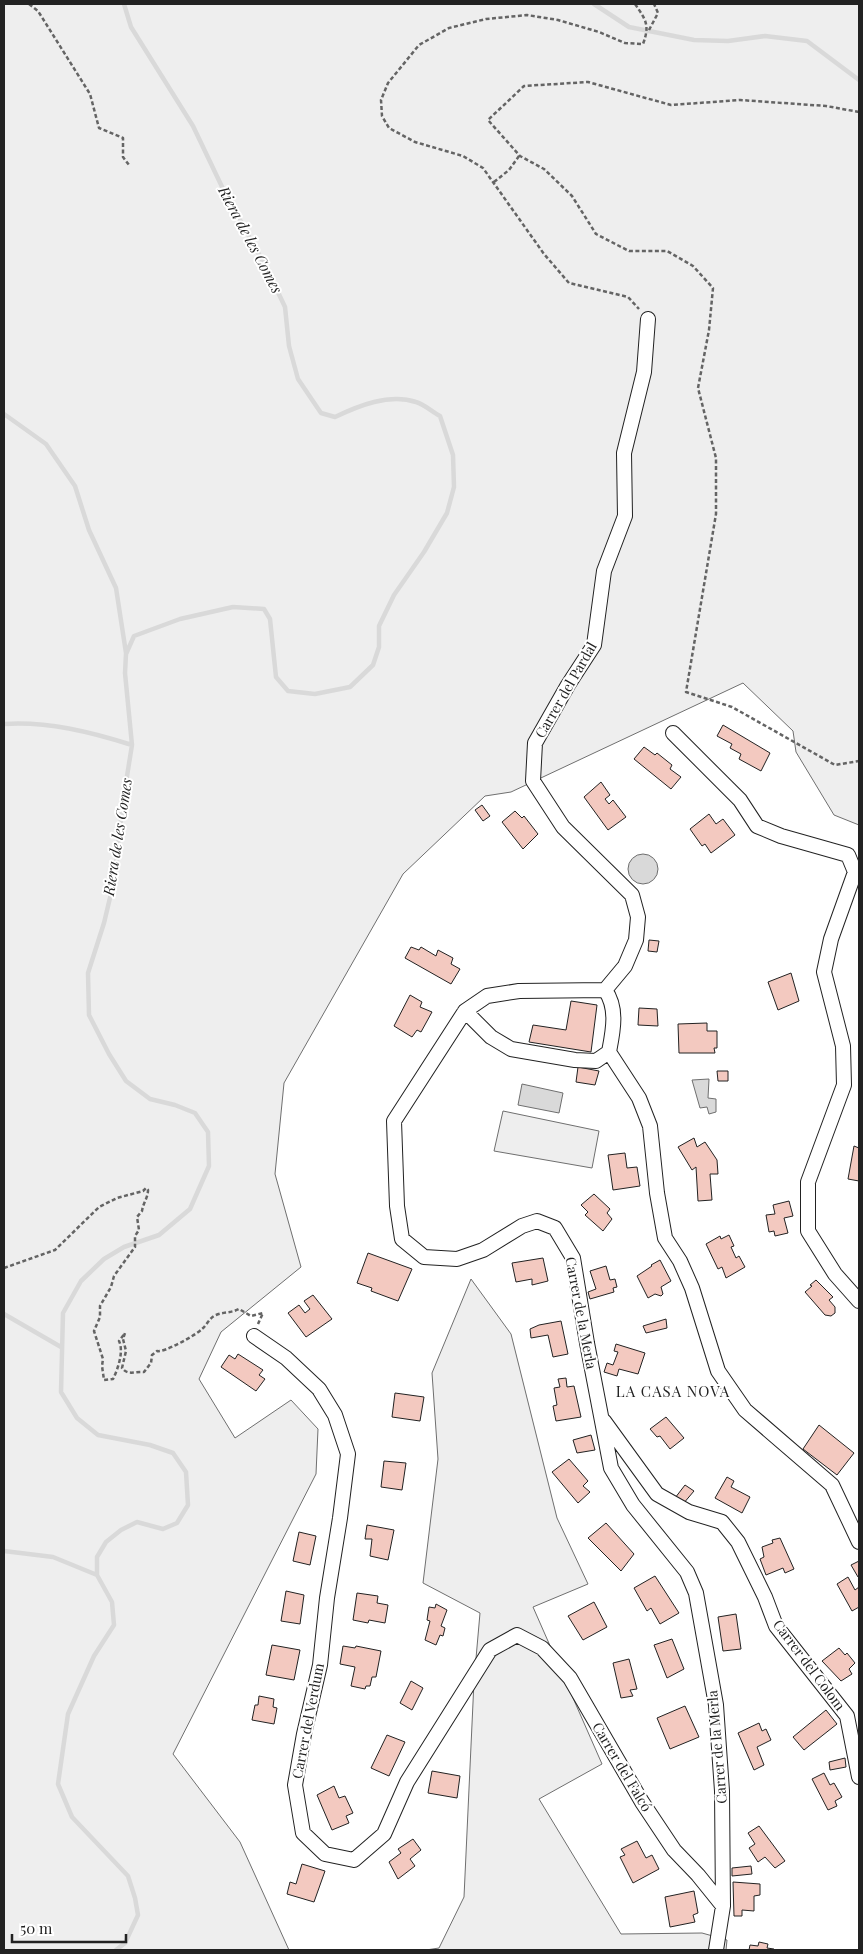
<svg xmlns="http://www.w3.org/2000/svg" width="863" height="1954" font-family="'Playfair Display',serif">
	<rect width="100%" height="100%" fill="#fff"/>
	<path fill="#eee" stroke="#6f6f6f" d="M4 4H859V825L834 815 796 752 793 731 743 683 511 792 485 796 403 874 284 1083 275 1174 301 1267 221 1332 199 1379 235 1438 291 1400 318 1429 316 1474 173 1754 240 1842 289 1950H4Z
		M503 1111 599 1131 592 1168 494 1151Z
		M471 1279 511 1334 557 1518 588 1584 533 1607 602 1764 539 1799 621 1934 702 1933 727 1940 726 1950H426L439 1948 464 1897 474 1681 480 1613 423 1583 438 1459 432 1373Z"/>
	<path fill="#d9d9d9" stroke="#6f6f6f" d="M628 869a15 15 0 1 1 30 0a15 15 0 1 1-30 0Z
		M709 1079 708 1098 716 1099V1112L709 1114 707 1107 700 1108 692 1080Z
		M522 1084 563 1093 559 1113 518 1105Z"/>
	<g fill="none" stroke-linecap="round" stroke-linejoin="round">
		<path stroke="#d9d9d9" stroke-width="4.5" d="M594 4 629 27 694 40 728 41 765 36 807 41 859 80
			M4 414 46 444 75 486 89 530 116 588 126 653
			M4 724C47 721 91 732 132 745
			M4 1314 61 1347
			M4 1551 53 1557 97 1575
			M116 1950 125 1943 138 1915 135 1898 128 1876 72 1817 58 1784 68 1714 94 1656 114 1625 112 1602 97 1575V1557L106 1542 121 1530 137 1522 163 1529 177 1523 188 1505 186 1472 173 1453 150 1445 98 1435 77 1418 61 1392 63 1313 81 1281 104 1259 124 1247 159 1235 190 1209 209 1166 208 1132 195 1113 175 1105 150 1099 126 1081 109 1054 89 1015 88 973 104 923 114 881 123 801 132 745 125 673 126 654 134 636 180 619 233 607 264 609 270 619 276 677 288 691 315 694 350 687 373 665 379 647V626L394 595 424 552 447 513 454 487 453 455 440 416C432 412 424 404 416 402 389 393 358 406 335 417L321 413 298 379 289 346 285 307 266 267 224 191 193 126 131 27 124 4"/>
	</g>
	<path fill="#f3c9c0" stroke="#222" d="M723 725 770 753 761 771 739 759 741 754 730 748 732 744 717 736Z
		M644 747 655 755 657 753 672 765 670 769 681 777 671 789 634 759Z
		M601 782 610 795 605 799 609 804 613 800 626 817 608 830 584 797Z
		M482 805 490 816 483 821 475 810Z
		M515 811 522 818 524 816 538 834 523 849 502 822Z
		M709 814 716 824 723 819 735 835 711 853 705 844 702 846 690 829Z
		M649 940 659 941 657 952 648 951Z
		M411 947 419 950 421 947 436 956 438 950 453 958 451 964 460 969 451 984 405 958Z
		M791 973 799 1001 778 1010 768 982Z
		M410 995 422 1002 420 1007 432 1012 421 1032 417 1030 412 1037 394 1026Z
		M571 1001 597 1005 591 1052 529 1042 533 1025 566 1030Z
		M639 1008 657 1009 658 1026 638 1025Z
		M707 1023V1031H717V1048H714L715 1053H679L678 1024Z
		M578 1067 599 1071 595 1085 576 1082Z
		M717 1071H728V1081H718Z
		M694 1138 697 1147 705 1142 717 1160 718 1174H710L712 1200 698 1201 696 1167 692 1170 678 1147Z
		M854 1146 859 1148V1181L848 1179Z
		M625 1153 627 1168 637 1167 640 1186 613 1190 608 1155Z
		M594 1194 610 1209 607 1213 612 1219 603 1231 585 1215 588 1212 581 1205Z
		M789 1201 793 1216 784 1218 788 1233 775 1236 774 1231 769 1232 766 1215 775 1214 773 1205Z
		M729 1235 734 1246 731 1247 736 1258 739 1256 745 1267 726 1278 722 1267 718 1269 706 1244 720 1236 721 1239Z
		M368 1253 412 1269 398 1301 371 1291 372 1288 357 1283Z
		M543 1258 548 1281 532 1285V1279L516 1282 512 1263Z
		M660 1260 671 1281 661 1287 663 1294 661 1296 655 1294 648 1298 637 1276 652 1266 651 1265Z
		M606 1266 610 1280 615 1279 617 1287 613 1288 614 1292 590 1299 588 1292 596 1289 590 1271Z
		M816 1280 833 1297 829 1300 835 1307V1313L831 1316 825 1315 805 1292 812 1286 810 1285Z
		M313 1295 332 1319 306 1337 288 1313 299 1305 305 1313 310 1309 304 1301Z
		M666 1319 667 1328 646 1333 643 1326Z
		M561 1321 568 1354 553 1357 548 1335 531 1338 530 1329 539 1325Z
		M616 1344 645 1353 638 1374 619 1369 617 1376 604 1372 607 1363 613 1365 618 1352 614 1351Z
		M238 1354 263 1370 259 1375 265 1379 256 1391 221 1367 229 1355 235 1359Z
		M566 1378 567 1387 574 1386 581 1417 556 1421 553 1406 557 1405 554 1388 560 1387 558 1379Z
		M395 1393 424 1397 420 1421 392 1417Z
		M666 1417 684 1438 670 1449 660 1436 657 1437 650 1429Z
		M819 1425 854 1453 837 1475 803 1449Z
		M591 1435 595 1450 577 1453 573 1440Z
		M569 1459 588 1481 583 1486 590 1492 578 1503 552 1472Z
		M384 1461 406 1463 402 1490 381 1487Z
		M727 1477 734 1481 731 1487 750 1497 742 1513 715 1498Z
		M685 1485 694 1491 683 1504 675 1498Z
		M606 1523 634 1554 621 1571 588 1538Z
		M367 1525 394 1530 388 1560 370 1556 372 1539H365Z
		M299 1532 316 1536 310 1565 293 1561Z
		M780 1538 794 1569 785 1573 783 1568 766 1575 760 1559 764 1557 762 1547 773 1543 772 1540Z
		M859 1561V1576L858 1577 851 1565Z
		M655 1576 679 1613 660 1624 651 1608 647 1611 634 1588Z
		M848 1577 855 1590 859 1587V1607L852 1611 837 1584Z
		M286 1591 304 1595 300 1624 281 1621Z
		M357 1593 378 1596 377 1603 388 1605 385 1623 369 1620 368 1623 353 1620Z
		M594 1602 607 1627 583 1640 568 1616Z
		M436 1604 447 1610 441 1626 445 1628 443 1636 440 1635 436 1645 425 1640 430 1621 427 1620 429 1607 435 1608Z
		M736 1614 741 1649 723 1651 718 1617Z
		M672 1639 684 1669 667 1678 654 1645Z
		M272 1645 300 1650 294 1680 266 1675Z
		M343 1646 355 1648 356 1646 381 1651 376 1677H372L370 1686H366L365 1689 351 1686 355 1667 340 1664Z
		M839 1648 845 1655 847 1653 855 1663 849 1669 852 1674 841 1681 822 1661Z
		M629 1659 637 1689 630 1690 633 1696 621 1698 613 1663Z
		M411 1681 423 1688 412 1710 400 1703Z
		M259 1696 274 1699 273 1707 277 1708 274 1724 252 1720 255 1705H258Z
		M685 1706 699 1737 670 1749 657 1718Z
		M826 1710 837 1724 804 1750 793 1737Z
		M759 1723 762 1731 766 1729 771 1740 757 1747 764 1765 754 1770 738 1733Z
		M387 1735 405 1742 389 1776 371 1768Z
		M845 1758 846 1767 830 1770 829 1762Z
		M432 1771 460 1776 457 1798 428 1793Z
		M824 1773 830 1785 834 1783 842 1797 835 1801 837 1806 828 1810 812 1779Z
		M334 1786 339 1798 345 1796 353 1813 346 1816 349 1823 332 1830 317 1795Z
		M759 1826 785 1861 775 1868 765 1857 758 1862 749 1848 755 1844 748 1833Z
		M413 1839 421 1850 410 1859 415 1866 398 1879 389 1862 401 1853 398 1849Z
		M637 1841 646 1858 652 1855 659 1869 633 1883 620 1857 625 1855 621 1849Z
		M302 1864 325 1871 314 1902 287 1894 290 1882 296 1884Z
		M751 1866 752 1874 732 1876V1868Z
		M733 1882 760 1884V1895L754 1896V1911L742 1910V1916H734Z
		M694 1891 698 1913 693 1915 695 1922 670 1927 665 1897Z
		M759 1942 768 1944 767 1948 774 1949V1950H749L750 1945 758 1946Z"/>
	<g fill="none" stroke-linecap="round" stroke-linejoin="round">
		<g stroke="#222" stroke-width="16">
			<path id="minor" d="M673 733 740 800 757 826 781 836 848 855 855 872 831 939 824 972 843 1046 844 1085 808 1182V1231L835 1274 859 1301
				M605 990 519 991 487 996 465 1011 394 1121 397 1206 402 1239 424 1257 457 1259 483 1250 522 1226 537 1221 555 1228 573 1258 587 1343 611 1468 633 1505 687 1572 696 1593 716 1705 722 1791 723 1906 716 1950
				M605 990 625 966 636 940 638 917 632 895 563 827 533 781 535 743 568 685 594 645 604 571 625 516 624 453 644 372 648 319
				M605 990C618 1008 613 1031 609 1052L639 1098 650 1126 657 1193 665 1238 680 1261 692 1288 718 1371 745 1410 832 1485 859 1542
				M465 1011 491 1037 511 1049 575 1060 596 1061 609 1052
				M254 1336 286 1358 319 1389 335 1415 348 1454 340 1518 327 1598 320 1665 304 1734 295 1785 303 1833 325 1854 354 1860 384 1834 407 1782 490 1650 517 1635 542 1648 570 1678 642 1802 674 1850 698 1875 723 1906
				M604 1421 657 1494 689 1512 722 1522 738 1542 765 1597 776 1626 847 1716 859 1777"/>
		</g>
		<path stroke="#646464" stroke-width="2.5" stroke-dasharray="4 2.5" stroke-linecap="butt" d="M29 4 38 11 90 94 99 128 123 138V157L129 165
			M635 4C646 20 650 25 643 44L625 43 599 32 558 20 527 15 486 19 449 28 419 45 388 83 381 100 382 116 389 128 415 142 463 156 483 168 544 254 569 283 628 297 639 309
			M649 30 658 13 654 4
			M859 112 826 106 740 100 671 105 588 82 524 86 488 120 520 156 544 169 572 196 596 234 629 251H667L693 266 713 288 709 330 698 388 716 458V514L686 692 732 707 835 765 859 761
			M494 182 509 170 519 156
			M4 1268 55 1250 99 1207 117 1198 143 1191 146 1188 148 1190C148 1198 143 1203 142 1211L137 1217 139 1230 135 1236V1247L114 1276 111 1287 100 1306V1317L94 1331 103 1359 102 1366 104 1380 113 1379C118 1369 124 1351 119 1341L125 1333 123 1339 126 1351 122 1368C128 1376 135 1371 144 1372L151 1363 152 1355 157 1351C164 1353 196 1335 202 1329 207 1325 209 1318 216 1315 223 1312 231 1313 239 1309L251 1316 263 1313 258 1324"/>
		<use href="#minor" stroke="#fff" stroke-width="14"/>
	</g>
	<g text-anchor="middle" stroke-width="4" stroke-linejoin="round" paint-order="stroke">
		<g font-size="14" fill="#222" stroke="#fff">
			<text transform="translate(566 690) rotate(-60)" y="5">Carrer del Pardal</text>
			<text transform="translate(581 1313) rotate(79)" y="5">Carrer de la Merla</text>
			<text transform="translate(809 1665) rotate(53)" y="5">Carrer del Colom</text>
			<text transform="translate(308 1721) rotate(-79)" y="5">Carrer del Verdum</text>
			<text transform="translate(717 1747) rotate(-95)" y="5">Carrer de la Merla</text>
			<text transform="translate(622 1767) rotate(59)" y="5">Carrer del Falcó</text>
		</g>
		<g font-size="15" font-style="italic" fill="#222" stroke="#fff">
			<text transform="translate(250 240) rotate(62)" y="5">Riera de les Comes</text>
			<text transform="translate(118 837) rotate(-81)" y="5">Riera de les Comes</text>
		</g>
		<g font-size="15" letter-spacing="1" fill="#222" stroke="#fff">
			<text x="673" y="1397">LA CASA NOVA</text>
		</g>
	</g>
	<rect width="863" height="1954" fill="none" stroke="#222222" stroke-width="10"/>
	<path d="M12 1934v8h114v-8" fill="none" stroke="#222222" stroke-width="2.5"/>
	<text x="20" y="1934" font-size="15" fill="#222222" stroke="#ffffff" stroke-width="4" paint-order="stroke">50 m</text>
</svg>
